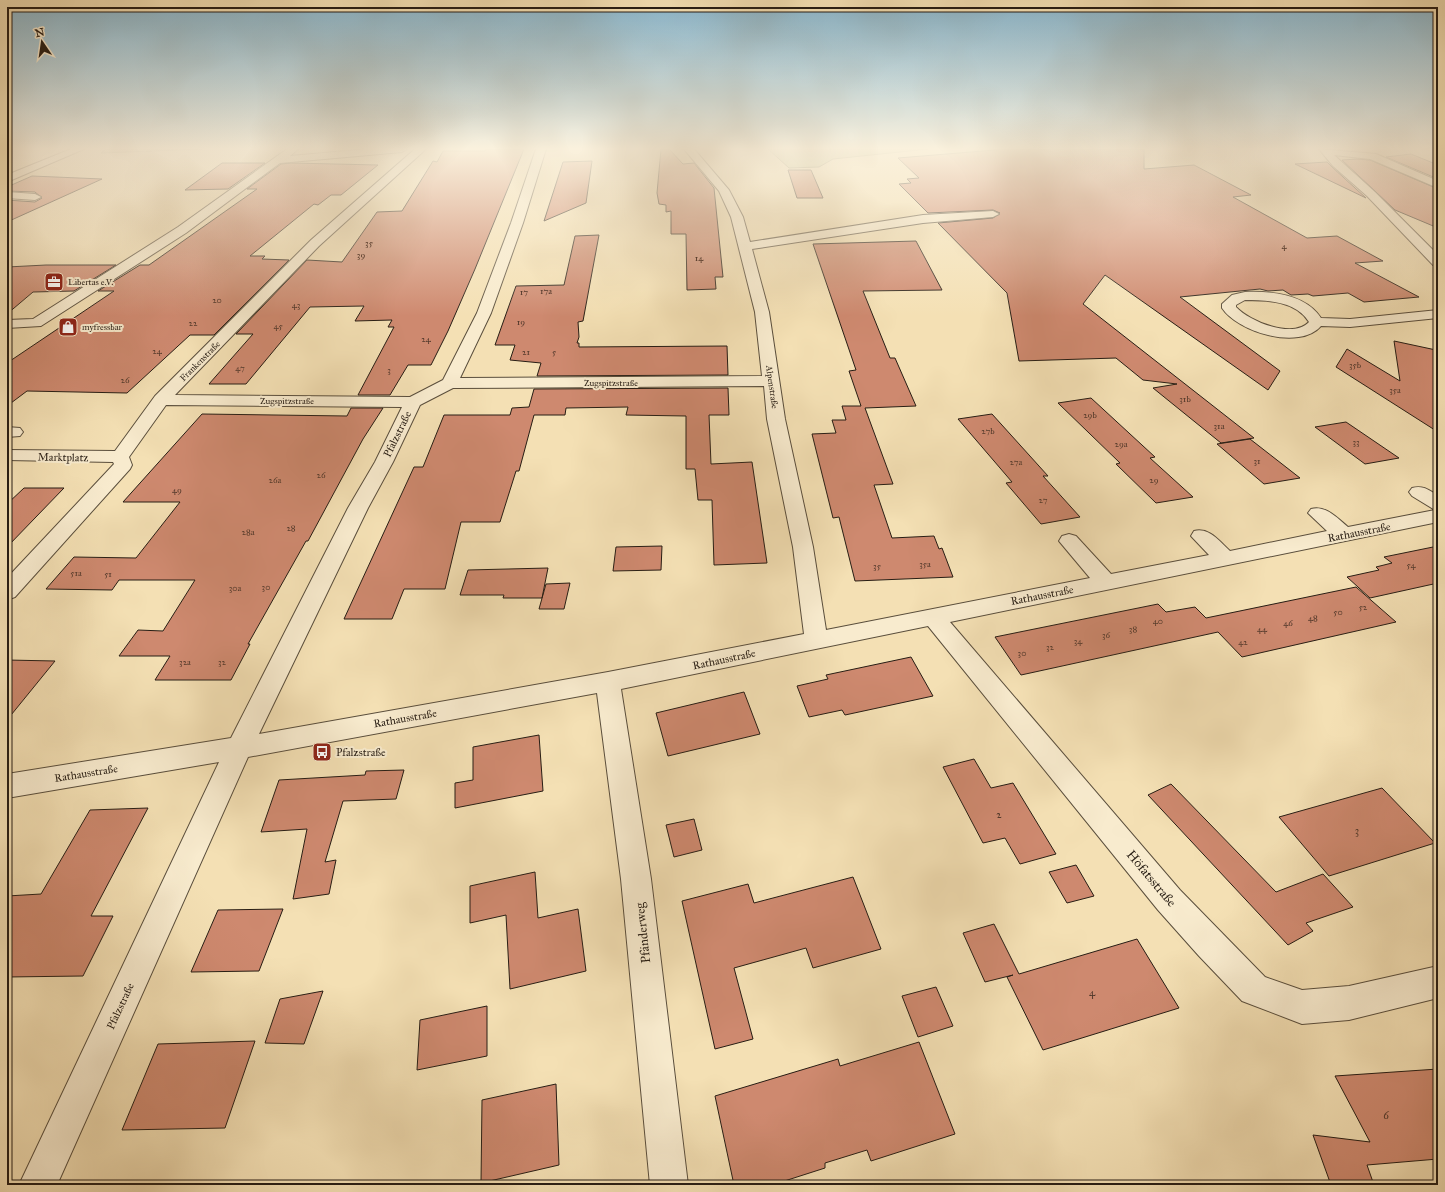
<svg xmlns="http://www.w3.org/2000/svg" width="1445" height="1192" font-family="'IM FELL Great Primer',serif">
	<rect width="100%" height="100%" fill="#f4e0b4"/>
	<filter id="stains"><feTurbulence type="fractalNoise" baseFrequency=".005" numOctaves="4"/><feColorMatrix values="0 0 0 0 .2 0 0 0 0 .09 0 0 0 0 .02 0 0 0 .5 -.17"/></filter>
	<radialGradient id="worn" r=".72"><stop offset=".6" stop-color="#630" stop-opacity="0"/><stop offset="1" stop-color="#630" stop-opacity=".3"/></radialGradient>
	<path fill="#bec28b" stroke="#727050" d="M106 149H203L101 153Z
		M768 149H928L833 159 819 167 789 168Z"/>
	<path fill="#ce896f" stroke="#271d14" d="M486 149H524L475 269 448 331 431 365H408L390 395H358L394 327H388L392 320 355 321 364 306 310 307 246 384H209L253 334H236L307 260 342 262 377 212 402 211 433 161 437 162 443 151H485Z
		M661 149H669L683 164 694 163 714 188 723 277H715L716 289 687 290 686 234H671V211L666 212V205L659 204 657 193Z
		M1007 149H1144V169L1194 165 1251 195 1233 197 1307 238 1337 236 1383 261 1355 263 1419 297 1364 302 1348 293 1313 296 1308 294 1291 295 1283 290 1268 291 1260 289 1180 297 1280 371 1268 390 1105 275 1083 304 1254 438 1221 443 1153 388 1177 384 1143 380 1116 358 1019 361 1007 293 938 223 993 218 1000 213 993 210 928 213 899 184 911 183 907 179 919 178 898 158Z
		M1411 154 1438 165V179L1386 157Z
		M1357 159 1370 160 1438 189V228L1395 210 1342 160Z
		M592 161 586 203 544 221 563 162Z
		M1327 162 1332 167 1366 198 1295 164Z
		M222 163H265L228 189 185 190Z
		M291 163 378 165 341 195H331L318 205 314 204 250 256H265L262 259 289 260 214 335H190L127 393 27 391 7 406V363L114 291H98L140 265H149L257 189H247L281 164Z
		M788 170H811L823 198H797Z
		M32 176 102 179 7 222V200L35 202 42 198 35 192 7 191V187Z
		M599 235 583 321 578 322 579 337 577 343H579V347L727 346 728 375 537 376 541 363 510 360 515 345H495L516 286 564 285 575 236Z
		M916 241 942 290 863 291 890 358H895L916 406 865 408 893 484 874 485 892 538 934 536 939 549 942 548 953 577 855 581 839 517 833 518 812 434 836 433 832 420H846L842 406H861L849 371 856 370 813 244Z
		M46 265H116L74 291 33 292 7 314V267Z
		M1394 341 1436 350 1438 366V432L1336 367 1347 349 1400 381Z
		M728 388 729 415H709L711 464 752 462 767 563 714 565 712 500H698L695 469H686V416L626 415 628 407 566 408 565 415H534L519 471H516L500 522H461L445 589H404L392 619H344L414 467H423L444 415H510L512 408 529 407 534 389Z
		M1091 398 1155 457 1150 458 1193 497 1156 503 1116 464 1120 463 1058 403Z
		M351 408H383L363 439 308 541H306L248 644H250L231 680H155L170 656H119L138 630 163 631 195 580H119L112 590 46 589 74 557 136 558 180 502H123L202 414 347 416Z
		M992 414 1048 476H1043L1080 517 1041 524 1006 483 1012 482 958 419Z
		M1346 422 1399 458 1365 464 1315 427Z
		M1250 439 1300 478 1264 484 1217 444Z
		M24 488H64L7 547V504Z
		M662 546 661 570 613 571 616 547Z
		M1438 546V583L1370 598 1347 577 1379 570 1376 567 1392 563 1384 557Z
		M548 568 542 598H503L504 595H460L468 570Z
		M570 583 564 609H539L546 584Z
		M1356 587 1396 622 1242 657 1218 632 1021 675 995 637 1158 604 1166 612 1195 607 1206 618Z
		M911 657 933 696 845 715 842 710 809 717 797 686 828 679 826 675Z
		M7 660 55 661 7 720Z
		M744 692 760 734 668 756 656 713Z
		M539 735 543 791 455 808V783L473 780V747Z
		M974 759 991 788 1013 783 1056 854 1020 864 1005 838 983 843 943 767Z
		M404 770 396 799 343 801 325 862 336 860 329 894 293 899 307 829 261 832 279 780 365 775 366 771Z
		M1171 784 1276 892 1323 874 1353 907 1306 923 1313 931 1288 945 1148 795Z
		M1382 788 1435 843 1329 876 1279 817Z
		M148 808 91 916H113L83 976 7 977V896L41 894 90 810Z
		M694 819 702 850 674 857 666 825Z
		M1076 865 1094 896 1067 903 1049 872Z
		M535 872 538 918 578 909 586 971 510 989 506 915 470 923V886Z
		M853 877 881 949 813 968 806 948 734 968 753 1039 715 1049 682 901 748 884 754 903Z
		M283 909 259 971 191 972 218 910Z
		M994 924 1019 974 1137 939 1179 1008 1043 1050 1007 977 1013 975 985 982 963 933Z
		M936 987 953 1026 918 1037 902 996Z
		M323 991 304 1044 265 1043 280 999Z
		M487 1006V1056L417 1070 420 1020Z
		M255 1041 225 1128 122 1130 158 1044Z
		M919 1042 955 1134 871 1161 867 1150 825 1163V1168L772 1185H734L715 1096 838 1059 840 1066Z
		M1438 1069V1159L1367 1165 1374 1185H1331L1313 1135 1370 1142 1335 1076Z
		M556 1084 559 1165 481 1183 482 1100Z"/>
	<g fill="none" stroke-linecap="round" stroke-linejoin="round">
		<g stroke="#5a4e3c" stroke-width="2">
			<path id="minor" d="M71 149H84L7 182V175Z
				M287 149H298L290 156 369 149H407L402 152 280 163 186 233 41 326 7 328V320L33 319 178 227Z
				M415 149H426L319 246 175 395 410 397 443 380 477 313 511 223 536 149H546L523 223 491 313 460 378 762 376 755 312 731 217 719 191 684 149H694L729 190 743 217 750 242 923 215 993 211 999 214 993 217 923 223 752 249 769 312 785 419 813 547 826 630 1090 578 1059 541 1062 536 1069 534 1076 536 1111 574 1209 555 1191 536 1194 531C1209 527 1219 541 1230 551L1327 531 1308 513 1311 509C1326 505 1337 518 1348 527L1435 510 1412 496 1409 492 1412 488C1423 485 1429 490 1438 496V522L950 622 1180 890 1265 977 1302 990 1349 986 1438 966V998L1349 1020 1302 1024 1242 1001 1199 956 1158 910 928 626 621 689 651 879 688 1185H650L621 879 597 693 248 757 57 1185H19L219 762 7 798V774L231 738 348 508 375 462 402 407 166 405 129 457 132 465 130 469 15 597 7 600V578L114 464 113 462 7 460V450L115 451 155 396 311 240ZM764 386 767 419 793 547 804 634 608 672 259 734 368 508 393 462 420 405 453 388Z
				M1319 149 1376 154 1438 181V188L1370 159 1334 155 1375 192 1438 255V266L1433 265 1367 196 1333 166Z
				M7 192 35 194 41 197 35 200 7 198Z
				M1245 292C1272 291 1305 294 1321 318L1350 319 1438 310V318L1350 327 1321 326C1299 351 1238 332 1222 308V304L1232 295ZM1245 300C1268 300 1296 301 1309 322 1293 339 1250 322 1236 307V305Z
				M7 427 20 428 23 432 20 436 7 437Z"/>
		</g>
		<use href="#minor" fill="#f8ebce" fill-rule="evenodd"/>
	</g>
	<linearGradient id="sky" x2="0" y2="1"><stop stop-color="#89b8d0"/><stop offset="0.47" stop-color="#faf1dd"/><stop offset="1" stop-color="#faf1dd" stop-opacity="0"/></linearGradient>
	<rect width="1445" height="316" fill="url(#sky)"/>
	<defs>
		<g id="office-square" transform="scale(1)"><rect x="-9" y="-9" width="18" height="18" rx="4" fill="#8f2418" stroke="#f8ebce"/><path d="M-6-3h4V-5.5h4V-3h4V5H-6ZM-1-4.5V-3h2v-1.5ZM-6 0V1H6V0Z" fill="#fff"/></g>
		<g id="shop-square" transform="scale(1)"><rect x="-9" y="-9" width="18" height="18" rx="4" fill="#8f2418" stroke="#f8ebce"/><path d="M-5-2.5h2.3a2.7 3.5 0 0 1 5.4 0H5L5.5 6h-11ZM-1.5-2.5h3a1.5 2.3 0 0 0-3 0Z" fill="#fff"/></g>
		<g id="bus-square" transform="scale(1)"><rect x="-9" y="-9" width="18" height="18" rx="4" fill="#8f2418" stroke="#f8ebce"/><path d="M-5-6H5V4H4V6H2V4H-2V6H-4V4H-5ZM-3.5-4V0h7V-4ZM-3.5 1.2v1.5H-2V1.2ZM2 1.2v1.5H3.5V1.2Z" fill="#fff"/></g>
	</defs>
	<g fill-rule="evenodd">
		<use href="#office-square" x="54" y="282"/>
		<use href="#shop-square" x="68" y="327"/>
		<use href="#bus-square" x="322" y="752"/>
	</g>
	<g text-anchor="middle" stroke-width="4" stroke-linejoin="round" paint-order="stroke">
		<g font-size="9" fill="#51382b">
			<text x="369" y="246">35</text>
			<text x="1284" y="249">4</text>
			<text x="361" y="258">39</text>
			<text x="699" y="261">14</text>
			<text x="546" y="294">17a</text>
			<text x="524" y="295">17</text>
			<text x="217" y="303">20</text>
			<text x="296" y="308">43</text>
			<text x="521" y="325">19</text>
			<text x="193" y="326">22</text>
			<text x="278" y="329">45</text>
			<text x="426" y="342">24</text>
			<text x="157" y="354">24</text>
			<text x="526" y="355">21</text>
			<text x="554" y="355">5</text>
			<text x="1355" y="368">35b</text>
			<text x="240" y="371">47</text>
			<text x="389" y="373">3</text>
			<text x="125" y="383">26</text>
			<text x="1395" y="393">35a</text>
			<text x="1185" y="402">31b</text>
			<text x="1090" y="418">29b</text>
			<text x="1219" y="429">31a</text>
			<text x="988" y="434">27b</text>
			<text x="1356" y="445">33</text>
			<text x="1121" y="447">29a</text>
			<text x="1257" y="464">31</text>
			<text x="1016" y="465">27a</text>
			<text x="321" y="478">26</text>
			<text x="275" y="483">26a</text>
			<text x="1154" y="483">29</text>
			<text x="177" y="493">49</text>
			<text x="1043" y="503">27</text>
			<text x="291" y="531">28</text>
			<text x="248" y="535">28a</text>
			<text x="925" y="567">35a</text>
			<text x="1411" y="568">54</text>
			<text x="877" y="569">35</text>
			<text x="76" y="576">51a</text>
			<text x="108" y="577">51</text>
			<text x="266" y="590">30</text>
			<text x="235" y="591">30a</text>
			<text x="1363" y="610">52</text>
			<text x="1338" y="615">50</text>
			<text x="1313" y="621">48</text>
			<text x="1158" y="624">40</text>
			<text x="1288" y="626">46</text>
			<text x="1133" y="632">38</text>
			<text x="1262" y="632">44</text>
			<text x="1106" y="638">36</text>
			<text x="1078" y="644">34</text>
			<text x="1243" y="645">42</text>
			<text x="1050" y="650">32</text>
			<text x="1022" y="656">30</text>
			<text x="185" y="665">32a</text>
			<text x="222" y="665">32</text>
		</g>
		<g font-size="9" fill="#271d14" stroke="#f8ebce" text-anchor="start">
			<text x="68" y="285">Libertas e.V.</text>
			<text x="82" y="330">myfressbar</text>
		</g>
		<g font-size="9" fill="#271d14" stroke="#f8ebce">
			<text transform="translate(200 361) rotate(-45)" y="3">Frankenstraße</text>
			<text x="611" y="386">Zugspitzstraße</text>
			<text transform="translate(772 387) rotate(82)" y="3">Alpenstraße</text>
			<text x="287" y="404">Zugspitzstraße</text>
		</g>
		<g font-size="11" fill="#271d14" stroke="#f8ebce">
			<text transform="translate(397 434) rotate(-64)" y="4">Pfalzstraße</text>
			<text transform="translate(63 457) rotate(1)" y="4">Marktplatz</text>
			<text transform="translate(1359 532) rotate(-11)" y="4">Rathausstraße</text>
			<text transform="translate(1042 595) rotate(-11)" y="4">Rathausstraße</text>
			<text transform="translate(724 659) rotate(-12)" y="4">Rathausstraße</text>
			<text transform="translate(405 718) rotate(-10)" y="4">Rathausstraße</text>
			<text transform="translate(86 773) rotate(-9)" y="4">Rathausstraße</text>
			<text transform="translate(120 1006) rotate(-65)" y="4">Pfalzstraße</text>
		</g>
		<g font-size="11" fill="#271d14" stroke="#f8ebce" text-anchor="start">
			<text x="336" y="756">Pfalzstraße</text>
		</g>
		<g font-size="11" fill="#51382b">
			<text x="999" y="818">2</text>
			<text x="1357" y="834">3</text>
			<text x="1092" y="996">4</text>
			<text x="1386" y="1119">6</text>
		</g>
		<g font-size="13" fill="#271d14" stroke="#f8ebce">
			<text transform="translate(1152 878) rotate(50)" y="5">Höfatsstraße</text>
			<text transform="translate(642 933) rotate(-96)" y="5">Pfänderweg</text>
		</g>
	</g>
	<rect width="1445" height="1192" fill="none" stroke="#f4e0b4" stroke-width="24"/>
	<rect x="8" y="8" width="1429" height="1176" fill="none" stroke="#271d14" stroke-width="2"/>
	<rect x="12" y="12" width="1421" height="1168" fill="none" stroke="#271d14"/>
	<g transform="translate(42 42) rotate(347)" stroke="#f8ebce" stroke-width="3" paint-order="stroke">
	<path d="M0-3L7 15L0 10L-7 15Z" fill="#271d14"/>
	<text y="-6" font-size="11" font-weight="bold" text-anchor="middle" fill="#271d14">N</text>
	</g>
	<rect width="100%" height="100%" filter="url(#stains)"/>
	<rect width="100%" height="100%" fill="url(#worn)"/>
</svg>
